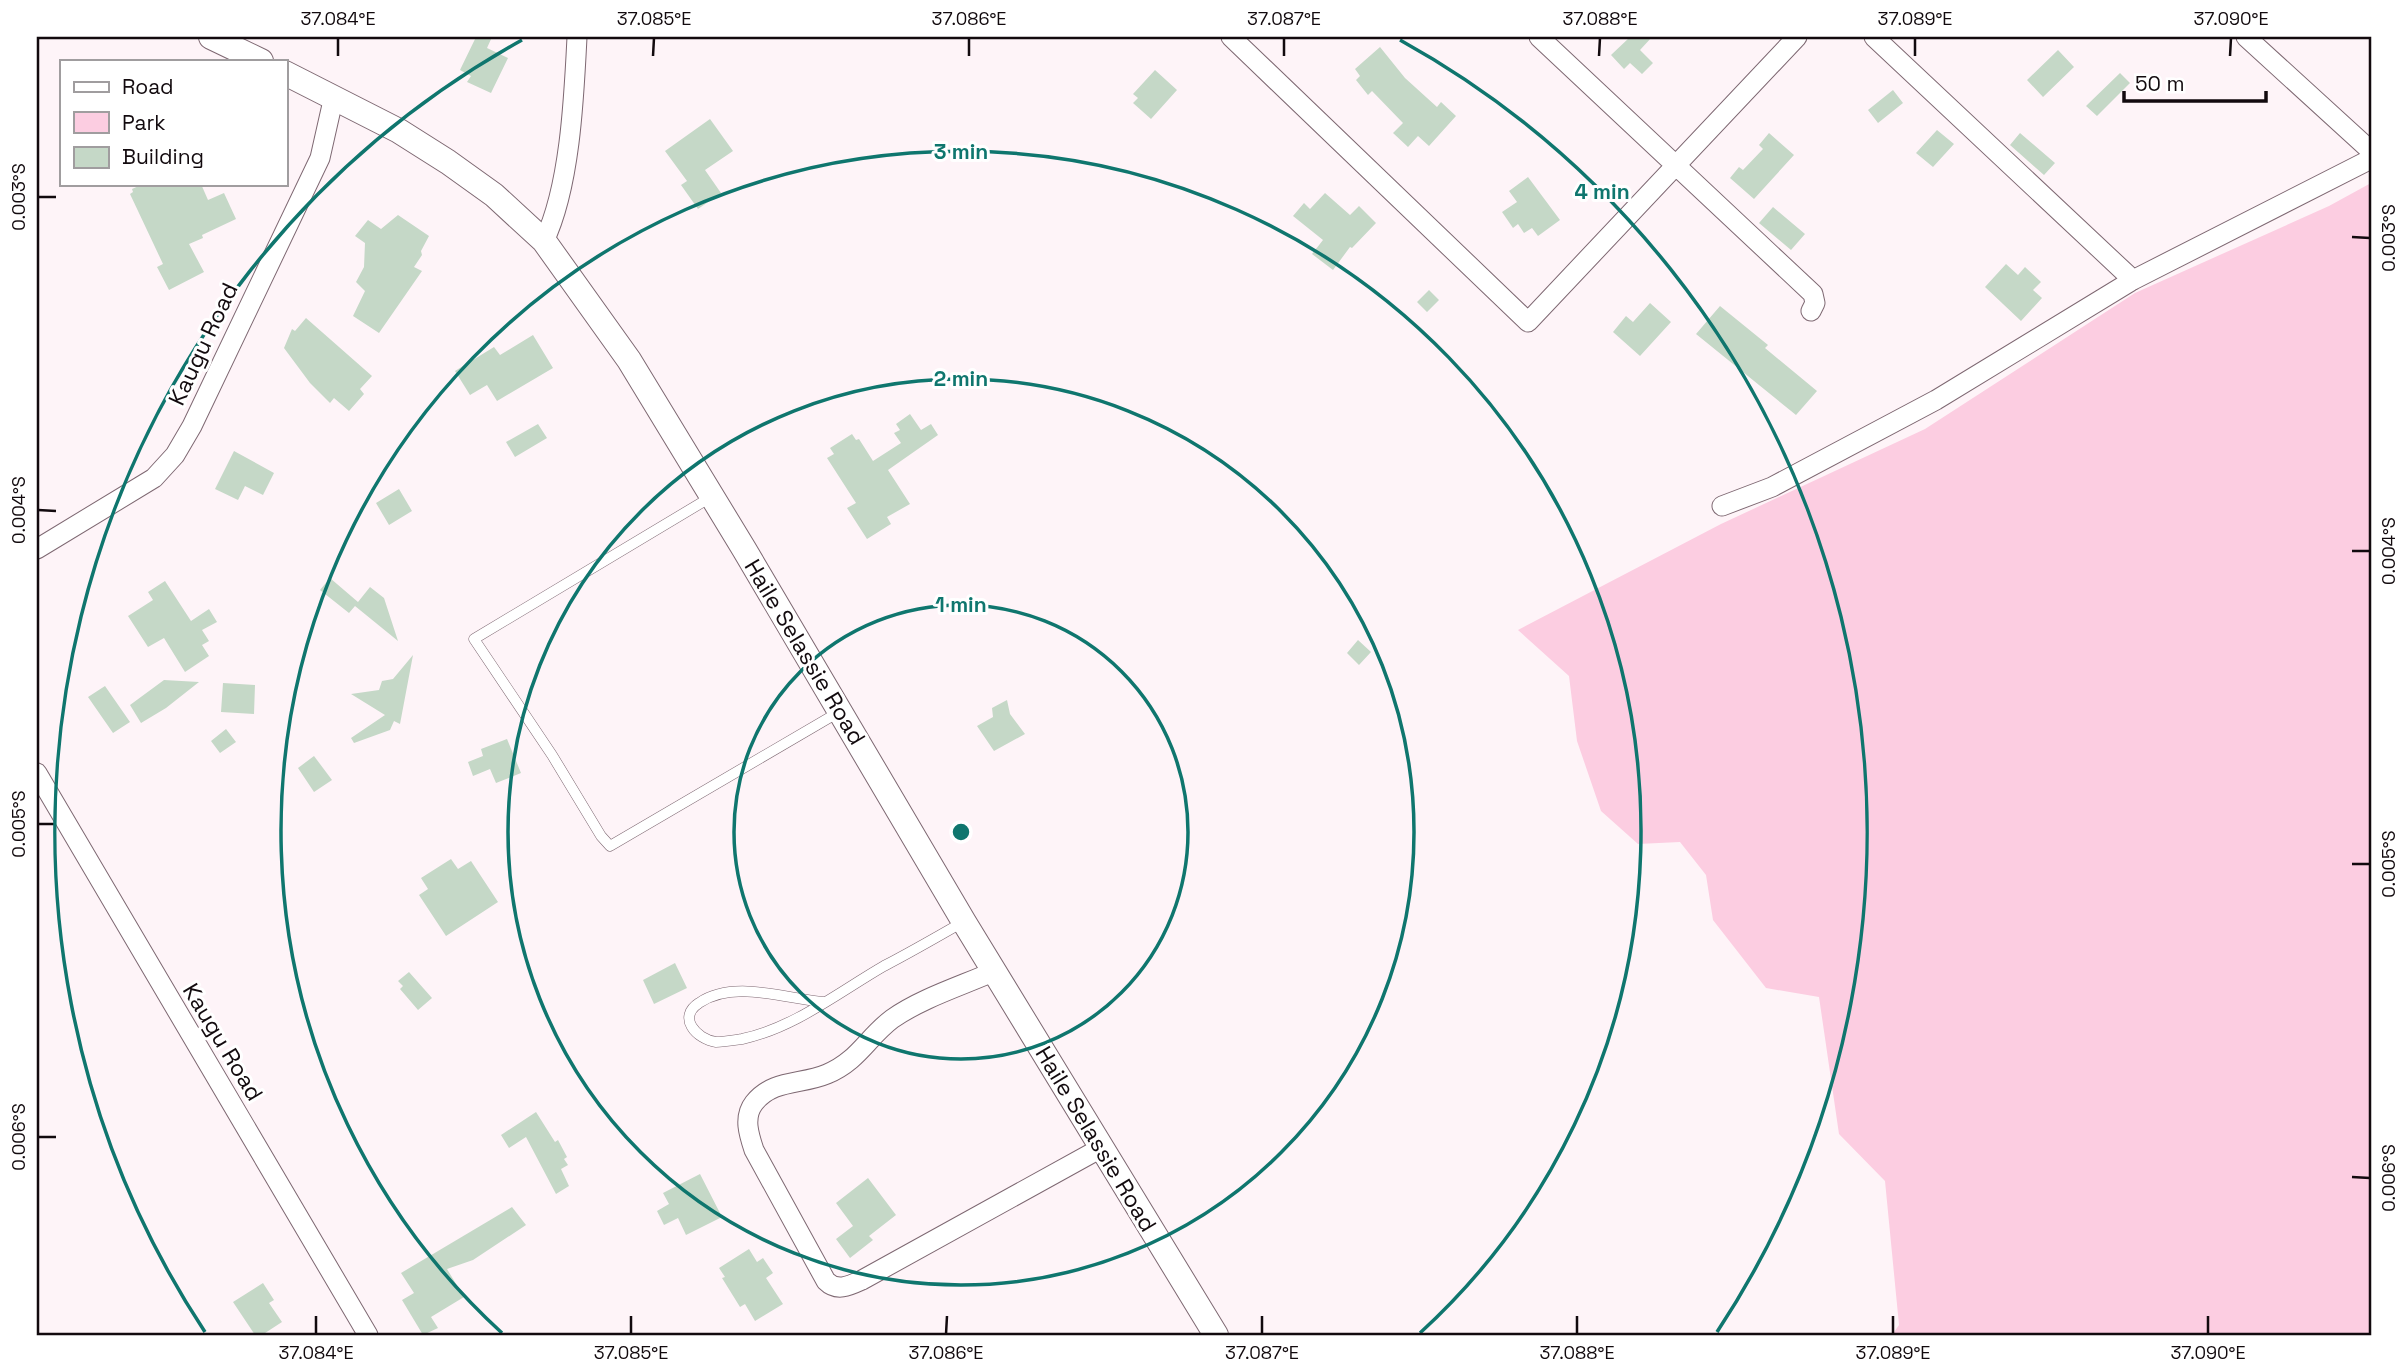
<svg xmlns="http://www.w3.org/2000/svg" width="2408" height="1372" font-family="'Space Grotesk',sans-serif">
	<rect width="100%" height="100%" fill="#fef4f8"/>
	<path fill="#fccde1" d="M2371 183V1335H1892L1899 1325 1885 1181 1839 1134 1819 997 1766 988 1713 920 1706 875 1680 842 1638 844 1601 811 1577 741 1569 676 1518 630 1721 524 1925 429 2135 293 2329 206Z"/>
	<path fill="#c5d8c7" d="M476 37H492L487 48 508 58 491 93 467 82 471 76 460 70Z
		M1630 37H1652L1640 50 1653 63 1642 74 1630 63 1624 69 1611 55Z
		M1380 47 1405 78 1437 107 1441 102 1456 116 1429 146 1418 136 1408 147 1393 133 1403 123 1372 91 1368 95 1356 80 1360 76 1355 69Z
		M2058 50 2074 67 2043 97 2027 80Z
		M1155 70 1177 90 1151 119 1133 103 1138 98 1133 94Z
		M2120 73 2130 83 2097 116 2086 106Z
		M1893 90 1903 103 1878 123 1868 110Z
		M710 119 733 151 705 170 721 193 698 209 681 185 687 181 665 151Z
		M1937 130 1954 144 1933 167 1916 153Z
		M1769 133 1794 155 1754 199 1730 178 1739 167 1743 170 1763 149 1759 145Z
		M2020 133 2055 163 2044 175 2010 145Z
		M1528 177 1560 220 1538 236 1532 228 1524 233 1518 224 1513 228 1502 212 1517 202 1509 191Z
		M143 184H201L208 200 224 193 236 219 202 235 203 238 189 244 204 272 169 290 157 267 163 264 130 194 133 192 132 189Z
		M1325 193 1350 215 1359 206 1376 223 1352 248 1350 247 1333 270 1312 254 1323 240 1293 216 1304 203 1310 209Z
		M1773 207 1805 234 1791 250 1759 223Z
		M398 215 429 236 421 251 422 255 414 267 422 271 379 333 353 316 365 291 356 282 364 267 365 243 355 236 368 220 381 229Z
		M2006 264 2018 275 2025 267 2041 282 2033 290 2042 298 2021 321 1985 287Z
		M1429 290 1439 300 1427 312 1417 302Z
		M1650 303 1671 322 1640 356 1613 332 1626 316 1633 322Z
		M1720 306 1768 345 1765 348 1817 391 1796 415 1696 334Z
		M306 318 372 376 360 389 364 394 349 411 334 398 330 403 310 383 284 348 292 329 295 331Z
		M533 335 553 368 497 401 487 385 470 395 455 371 494 347 500 355Z
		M910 414 921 430 931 424 938 435 888 470 910 504 887 517 891 524 867 539 847 508 856 503 827 458 834 454 830 448 852 434 856 440 859 439 873 461 901 443 894 433 900 430 896 424Z
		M538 424 547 438 515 457 506 442Z
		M234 451 274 473 263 495 245 486 238 500 215 489Z
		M399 489 412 511 389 525 376 503Z
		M330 578 358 602 370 587 384 598 398 641 355 606 349 613 320 590Z
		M165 581 191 621 209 609 217 622 202 630 209 641 202 645 209 656 185 672 164 638 148 647 128 616 153 600 148 592Z
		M1358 640 1371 652 1359 665 1347 653Z
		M413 655 400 724 394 721 390 730 354 743 351 738 385 715 351 694 379 690 382 681 393 679Z
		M164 680 199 682 166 708 141 723 130 705Z
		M223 683 255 685 254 714 221 712Z
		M105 686 130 722 113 733 88 697Z
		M1007 700 1010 714 1025 734 994 751 977 726 993 717 992 708Z
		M226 729 236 742 220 753 211 741Z
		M507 739 521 773 496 783 490 769 473 776 468 762 483 756 481 749Z
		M314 756 332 780 314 792 298 768Z
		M451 859 458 869 471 861 498 902 446 936 419 895 428 889 421 878Z
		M675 963 687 988 654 1004 643 980Z
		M409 972 432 998 418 1010 400 989 403 986 398 981Z
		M536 1112 555 1142 558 1140 567 1157 564 1159 568 1165 561 1169 569 1186 556 1194 526 1137 509 1148 501 1135Z
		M700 1174 722 1217 686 1235 678 1218 664 1225 657 1211 669 1204 663 1193Z
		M868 1178 896 1215 869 1236 873 1240 850 1258 836 1239 853 1226 836 1203Z
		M512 1207 526 1225 473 1260 447 1269 464 1297 431 1317 438 1328 423 1335 402 1300 414 1293 401 1273Z
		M749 1249 757 1262 763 1258 773 1273 766 1278 783 1304 755 1321 745 1304 740 1307 722 1278 725 1277 719 1268Z
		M263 1283 274 1300 269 1303 282 1322 262 1335H255L233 1302Z"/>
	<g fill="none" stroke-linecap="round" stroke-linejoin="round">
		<g stroke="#7e6872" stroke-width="11">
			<path id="service" d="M711 497 474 639 552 755 601 836 610 846 839 712
				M824 1002C785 999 734 979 699 1003 677 1017 696 1039 716 1042 723 1042 735 1040 742 1039 794 1028 839 992 884 966 911 952 937 937 963 922"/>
		</g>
		<g stroke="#7e6872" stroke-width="21">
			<path id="minor" d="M1231 37 1528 322 1797 37
				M1539 37 1813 294 1815 303 1811 311
				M1874 37 2133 280
				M2246 37 2371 151
				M544 241C570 187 574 98 577 37
				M1722 506 1772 487 1936 400 2133 280 2371 159
				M37 549 154 478 175 455 192 426 320 158 334 96
				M37 773 368 1335
				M995 971C961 986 922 998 892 1019 867 1038 858 1061 827 1074 801 1085 773 1079 754 1103 743 1117 749 1135 754 1150L826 1281C837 1292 849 1286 862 1280L1101 1148"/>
		</g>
		<g stroke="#7e6872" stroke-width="26">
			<path id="tertiary" d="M211 37 261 61
				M285 73 399 131 448 162 494 195 544 241 629 360 744 549 964 922 1216 1335"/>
		</g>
		<use href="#service" stroke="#fff" stroke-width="10"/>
		<use href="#minor" stroke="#fff" stroke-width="19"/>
		<use href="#tertiary" stroke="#fff" stroke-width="24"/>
	</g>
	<path fill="none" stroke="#120a0e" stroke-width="2.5" d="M338 56V38M653 56 654 38M969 56V38M1284 56V38M1599 56 1600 38M1915 56V38M2230 56 2231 38M38 197H56M2352 237 2370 238M38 510 56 511M2352 551H2370M38 824H56M2352 864H2370M38 1137H56M2352 1177 2370 1178M316 1334V1316M631 1334V1316M946 1334 947 1316M1262 1334V1316M1577 1334V1316M1893 1334V1316M2208 1334V1316"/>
	<g fill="none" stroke="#0f766e" stroke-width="3.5">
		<circle cx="961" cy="832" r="227"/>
		<circle cx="961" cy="832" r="453"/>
		<path d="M502 1333A680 680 0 1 1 1420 1333"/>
		<path d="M205 1332A906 906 0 0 1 522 40M1400 40A906 906 0 0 1 1717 1332"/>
	</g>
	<g text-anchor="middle" stroke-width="6" stroke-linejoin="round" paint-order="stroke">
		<g font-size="23" fill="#120a0e" stroke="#fff">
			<text transform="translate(203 344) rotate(-65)" y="8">Kaugu Road</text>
			<text transform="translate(805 652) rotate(59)" y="8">Haile Selassie Road</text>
			<text transform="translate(223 1042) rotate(59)" y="8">Kaugu Road</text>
			<text transform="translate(1096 1139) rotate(59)" y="8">Haile Selassie Road</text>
		</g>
	</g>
	<circle cx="961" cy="832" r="10" fill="#0f766e" stroke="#fff" stroke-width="3.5"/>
	<g font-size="21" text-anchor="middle" font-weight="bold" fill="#0f766e" stroke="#fff" stroke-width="6" stroke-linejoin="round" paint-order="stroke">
		<text x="961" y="159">3 min</text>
		<text x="1602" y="199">4 min</text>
		<text x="961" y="386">2 min</text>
		<text x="961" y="612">1 min</text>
	</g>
	<rect width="2408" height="1372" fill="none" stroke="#ffffff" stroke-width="77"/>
	<rect x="60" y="60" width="228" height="126" fill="#ffffff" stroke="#a09d9f" stroke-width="2"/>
	<rect x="74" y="82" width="35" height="10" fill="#ffffff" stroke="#a09d9f" stroke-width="2"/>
	<text x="122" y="94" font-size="21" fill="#120a0e">Road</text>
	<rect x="74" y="112" width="35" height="21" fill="#fccde1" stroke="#a09d9f" stroke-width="2"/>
	<text x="122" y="130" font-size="21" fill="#120a0e">Park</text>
	<rect x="74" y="147" width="35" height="21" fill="#c5d8c7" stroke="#a09d9f" stroke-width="2"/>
	<text x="122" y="164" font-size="21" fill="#120a0e">Building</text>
	<path d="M2124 91v10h142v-10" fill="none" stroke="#120a0e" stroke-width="3.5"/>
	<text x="2135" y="91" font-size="21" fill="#120a0e" stroke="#ffffff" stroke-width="5" paint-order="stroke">50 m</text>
	<rect x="38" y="38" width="2332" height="1296" fill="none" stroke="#120a0e" stroke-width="2.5"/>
	<g font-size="18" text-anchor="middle" fill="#120a0e">
		<text x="338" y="25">37.084°E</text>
		<text x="654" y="25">37.085°E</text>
		<text x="969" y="25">37.086°E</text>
		<text x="1284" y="25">37.087°E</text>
		<text x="1600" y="25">37.088°E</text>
		<text x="1915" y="25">37.089°E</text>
		<text x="2231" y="25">37.090°E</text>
		<text transform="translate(19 197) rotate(-90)" y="6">0.003°S</text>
		<text transform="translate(2389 238) rotate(-90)" y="6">0.003°S</text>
		<text transform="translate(19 510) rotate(-90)" y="6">0.004°S</text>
		<text transform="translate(2389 551) rotate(-90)" y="6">0.004°S</text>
		<text transform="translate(19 824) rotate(-90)" y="6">0.005°S</text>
		<text transform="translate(2389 864) rotate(-90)" y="6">0.005°S</text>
		<text transform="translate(19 1137) rotate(-90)" y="6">0.006°S</text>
		<text transform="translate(2389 1178) rotate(-90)" y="6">0.006°S</text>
		<text x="316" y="1359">37.084°E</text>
		<text x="631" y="1359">37.085°E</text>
		<text x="946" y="1359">37.086°E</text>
		<text x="1262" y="1359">37.087°E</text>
		<text x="1577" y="1359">37.088°E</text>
		<text x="1893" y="1359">37.089°E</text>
		<text x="2208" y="1359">37.090°E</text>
	</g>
</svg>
